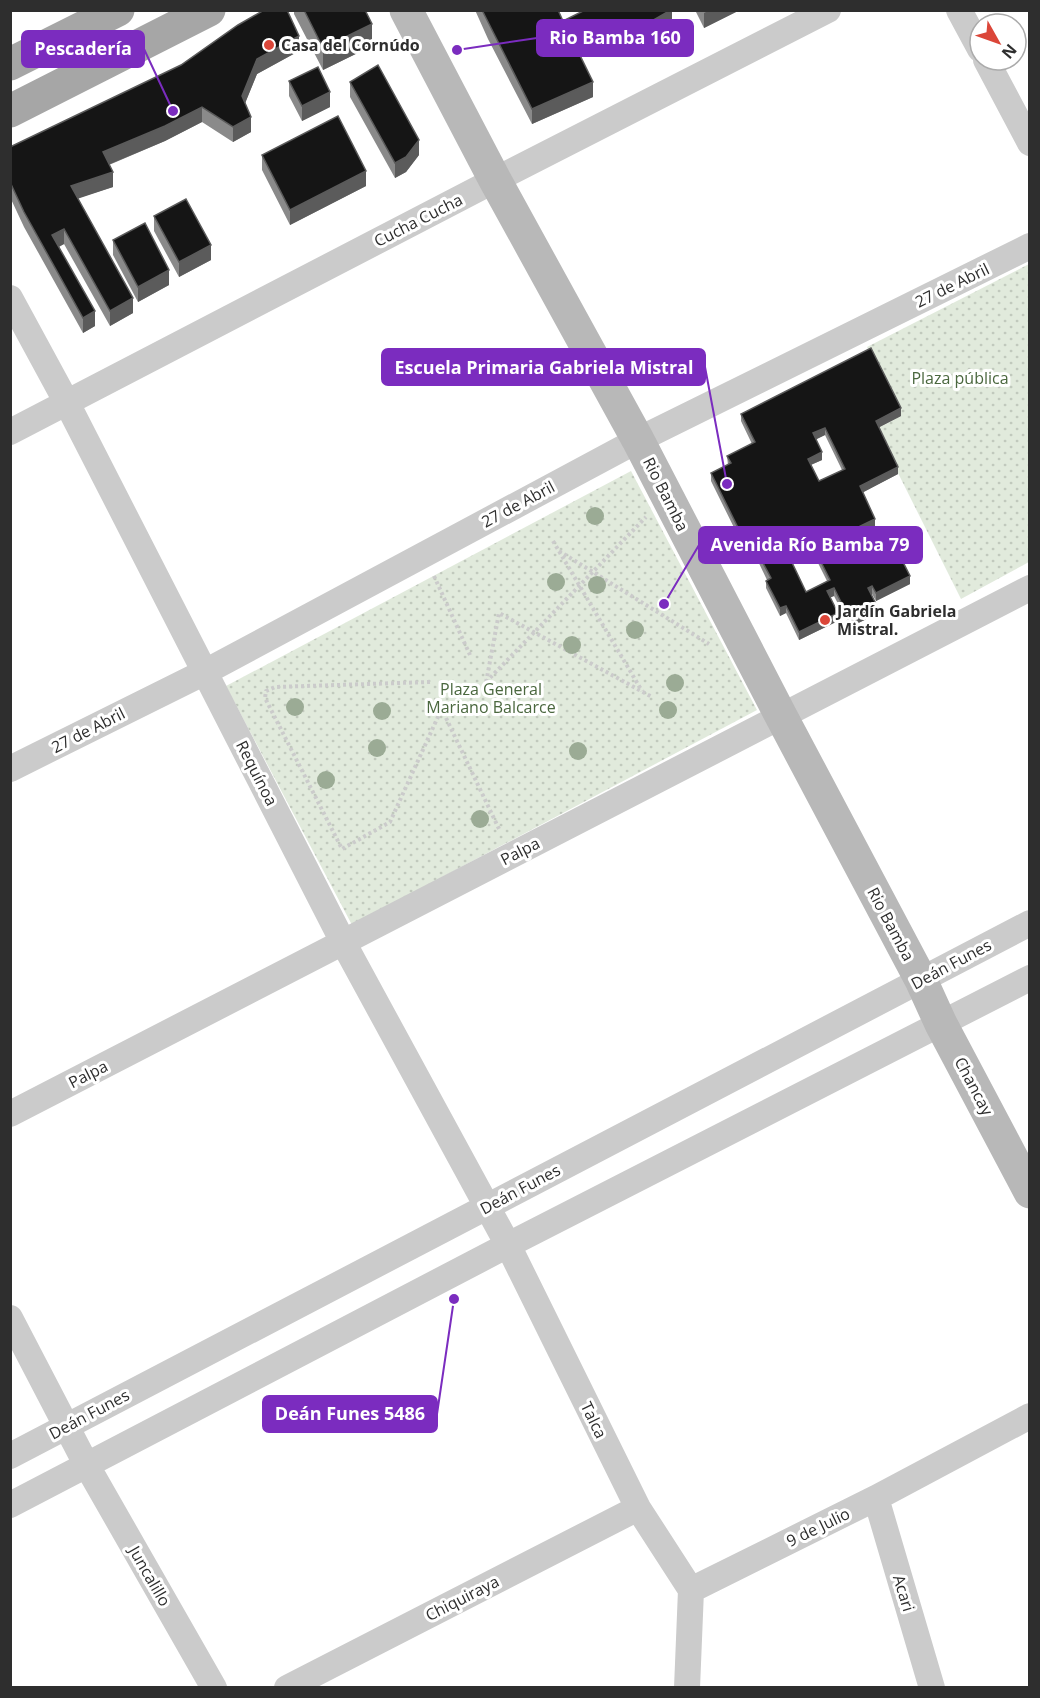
<svg xmlns="http://www.w3.org/2000/svg" width="1040" height="1698" font-family="'Open Sans',sans-serif">
	<defs>
		<pattern id="park-dots" width="8" height="8" patternUnits="userSpaceOnUse" patternTransform="scale(1.5)"><rect width="8" height="8" fill="#e1eadc"/><path d="M2 2h.1M6 6h.1" fill="none" stroke="#c1c9bd" stroke-width="1.8" stroke-linecap="round"/></pattern>
	</defs>
	<rect width="100%" height="100%" fill="#fff"/>
	<path fill="url(#park-dots)" d="M1029 264V562L961 599 876 429 901 416 867 347Z
		M631 471 757 710 352 925 226 686Z"/>
	<g fill="none" stroke-linecap="round" stroke-linejoin="round">
		<path stroke="#cbcbcb" stroke-width="4" stroke-dasharray="3 3" stroke-linecap="butt" d="M553 541 642 691
			M559 551 709 644
			M434 576 470 655
			M430 682 275 687 266 691 265 698 342 849 390 822 442 708
			M486 682 646 517
			M485 688 499 613 652 697
			M446 718 500 831"/>
		<path stroke="#cbcbcb" stroke-width="26" d="M959 10 980 49
			M986 60 1030 143
			M10 298 67 403 343 942 508 1245 638 1508 691 1590
			M10 432 495 180 828 10
			M10 769 205 672 638 440 1030 246
			M10 1114 1030 588
			M10 1318 86 1464 214 1688
			M10 1456 1030 923
			M876 1498 932 1688
			M10 1505 508 1245 1030 978
			M287 1688 638 1508
			M687 1688 691 1590 876 1498 1030 1416"/>
		<path stroke="#b8b8b8" stroke-width="33" d="M406 10 495 180 638 440 781 716 921 980 941 1024 1030 1192"/>
		<path stroke="#a6a6a6" stroke-width="33" d="M10 64 118 10
			M10 111 209 10"/>
	</g>
	<g fill="#9bab95">
		<circle cx="595" cy="516" r="9"/>
		<circle cx="556" cy="582" r="9"/>
		<circle cx="597" cy="585" r="9"/>
		<circle cx="635" cy="630" r="9"/>
		<circle cx="572" cy="645" r="9"/>
		<circle cx="675" cy="683" r="9"/>
		<circle cx="295" cy="707" r="9"/>
		<circle cx="668" cy="710" r="9"/>
		<circle cx="382" cy="711" r="9"/>
		<circle cx="377" cy="748" r="9"/>
		<circle cx="578" cy="751" r="9"/>
		<circle cx="326" cy="780" r="9"/>
		<circle cx="480" cy="819" r="9"/>
	</g>
	<path fill="#8a8a8a" fill-rule="evenodd" d="M294 10H365L372 46 323 70 294 14Z
		M475 10H558L563 21 672 10V25L617 56 606 50 580 55 593 97 532 124 488 39Z
		M695 10H736V12L704 28Z
		M299 51 257 74 245 103 251 132 233 142 202 122 165 141 109 165 113 187 78 198 133 313 110 326 64 244 59 247 95 326 83 333 24 227 10 197V147Z
		M289 81 330 107 302 121 289 96Z
		M350 82 419 155 406 172 395 178 350 97Z
		M262 155 366 186 290 225 262 170Z
		M154 216 211 260 179 277 154 231Z
		M113 240 169 285 138 302 113 255Z
		M741 414 901 416 879 427 898 474 863 492 875 526 855 536 864 554 910 584 876 601 872 594H871L877 614 850 627 834 596 830 597 838 621 799 640 786 613 780 616 766 588V581L767 580 756 557 750 560 711 481V473L728 465 727 456 752 444 741 421ZM825 435 842 470 819 481 811 465 822 460 816 439ZM810 547 827 581 806 592 790 558Z"/>
	<path fill="#5b5b5b" d="M671 10H672V25L617 56V41Z
		M710 10H736V12L704 28V13Z
		M372 24V46L323 70V48Z
		M299 36V51L257 74 242 111V96L257 59Z
		M593 82V97L532 124V109Z
		M330 92V107L302 121V106Z
		M202 107V122L165 141 103 167V152Z
		M251 117V132L233 142V127Z
		M419 140V155L406 172 395 178V163Z
		M366 171V186L290 225V210Z
		M113 172V187L71 201V186Z
		M64 229V244L52 250V235Z
		M211 245V260L179 277V262Z
		M169 270V285L138 302V287Z
		M133 298V313L110 326V311Z
		M95 311V326L83 333V318Z
		M901 408V416L876 429V421Z
		M825 428V435L813 441V433Z
		M822 452V460L808 466V459Z
		M898 467V474L860 494V486Z
		M875 519V526L852 538V530Z
		M810 540V547L787 559V552Z
		M756 550V557L750 560V552Z
		M910 576V584L876 601V593Z
		M872 586V594L868 596V588Z
		M834 588V596L827 599V591Z
		M786 606V613L780 616V608Z
		M877 606V614L850 627V620Z
		M838 613V621L799 640V632Z"/>
	<path fill="#151515" stroke="#5b5b5b" stroke-width="1.5" fill-rule="evenodd" d="M264 10H287L299 36 257 59 242 96 251 117 233 127 202 107 165 126 103 152 113 172 71 186 133 298 110 311 64 229 52 235 95 311 83 318 24 212 10 182V147L181 65 238 25Z
		M304 10H365L372 24 323 48Z
		M482 10H558L563 21 585 10H671L617 41 606 34 573 41 593 82 532 109Z
		M378 65 419 140 406 157 395 163 350 82Z
		M318 67 330 92 302 106 289 81Z
		M338 116 366 171 290 210 262 155Z
		M186 199 211 245 179 262 154 216Z
		M145 223 169 270 138 287 113 240Z
		M871 348 901 408 876 421 898 467 860 486 875 519 852 530 864 554 892 540 910 576 876 593 872 586 868 588 877 606 850 620 834 588 827 591 838 613 799 632 786 606 780 608 766 581 771 578 756 550 750 552 711 473 731 463 727 456 755 442 741 414ZM825 428 845 469 819 481 808 459 822 452 813 433ZM810 540 830 580 806 592 787 552Z"/>
	<g fill="#db4639" stroke="#fff" stroke-width="2">
		<circle cx="269" cy="45" r="6"/>
		<circle cx="825" cy="620" r="6"/>
	</g>
	<g text-anchor="middle" stroke-width="6" stroke-linejoin="round" paint-order="stroke">
		<g font-size="16" font-weight="bold" fill="#2e2e2e" stroke="#fff" text-anchor="start">
			<text x="281" y="51">Casa del Cornúdo</text>
			<text x="837" y="617">Jardín Gabriela<tspan x="837" dy="18">Mistral.</tspan></text>
		</g>
		<g font-size="16" fill="#2e2e2e" stroke="#fff">
			<text transform="translate(418 220) rotate(-27)" y="6">Cucha Cucha</text>
			<text transform="translate(952 285) rotate(-26)" y="6">27 de Abril</text>
			<text transform="translate(666 494) rotate(63)" y="6">Rio Bamba</text>
			<text transform="translate(518 504) rotate(-28)" y="6">27 de Abril</text>
			<text transform="translate(88 730) rotate(-27)" y="6">27 de Abril</text>
			<text transform="translate(257 773) rotate(63)" y="6">Requínoa</text>
			<text transform="translate(520 851) rotate(-27)" y="6">Palpa</text>
			<text transform="translate(891 924) rotate(62)" y="6">Rio Bamba</text>
			<text transform="translate(951 964) rotate(-28)" y="6">Deán Funes</text>
			<text transform="translate(88 1074) rotate(-27)" y="6">Palpa</text>
			<text transform="translate(974 1086) rotate(62)" y="6">Chancay</text>
			<text transform="translate(520 1189) rotate(-28)" y="6">Deán Funes</text>
			<text transform="translate(89 1414) rotate(-28)" y="6">Deán Funes</text>
			<text transform="translate(594 1420) rotate(64)" y="6">Talca</text>
			<text transform="translate(818 1527) rotate(-26)" y="6">9 de Julio</text>
			<text transform="translate(150 1576) rotate(60)" y="6">Juncalillo</text>
			<text transform="translate(904 1593) rotate(73)" y="6">Acari</text>
			<text transform="translate(462 1598) rotate(-27)" y="6">Chiquiraya</text>
		</g>
		<g font-size="16" fill="#4a673e" stroke="#fff">
			<text x="960" y="384">Plaza pública</text>
			<text x="491" y="695">Plaza General<tspan x="491" dy="18">Mariano Balcarce</tspan></text>
		</g>
	</g>
	<path fill="none" stroke="#7b2cbf" stroke-width="2" d="M457 50L537 38M173 111L144 49M727 484L705 367M664 604L699 545M454 1299L437 1414"/>
	<g fill="#7b2cbf" stroke="#fff" stroke-width="2">
		<circle cx="457" cy="50" r="6"/>
		<circle cx="173" cy="111" r="6"/>
		<circle cx="727" cy="484" r="6"/>
		<circle cx="664" cy="604" r="6"/>
		<circle cx="454" cy="1299" r="6"/>
	</g>
	<g fill="#7b2cbf" stroke="#7b2cbf" stroke-width="2">
		<rect x="537" y="20" width="156" height="36" rx="6"/>
		<rect x="22" y="31" width="122" height="36" rx="6"/>
		<rect x="382" y="349" width="323" height="36" rx="6"/>
		<rect x="699" y="527" width="223" height="36" rx="6"/>
		<rect x="263" y="1396" width="174" height="36" rx="6"/>
	</g>
	<g font-size="18" text-anchor="middle" font-weight="bold" fill="#fff">
		<text x="615" y="44">Rio Bamba 160</text>
		<text x="83" y="55">Pescadería</text>
		<text x="544" y="374">Escuela Primaria Gabriela Mistral</text>
		<text x="810" y="551">Avenida Río Bamba 79</text>
		<text x="350" y="1420">Deán Funes 5486</text>
	</g>
	<rect width="1040" height="1698" fill="none" stroke="#2e2e2e" stroke-width="24"/>
	<g transform="translate(998 42) rotate(130)"><circle r="28" fill="#ffffff" stroke="#ababab" stroke-width="1.5"/>
	<path d="M0-4.5L10 22L0 15L-10 22Z" fill="#db4639"/>
	<text y="-9" font-size="16" font-weight="bold" text-anchor="middle" fill="#2e2e2e">N</text>
	</g>
</svg>
